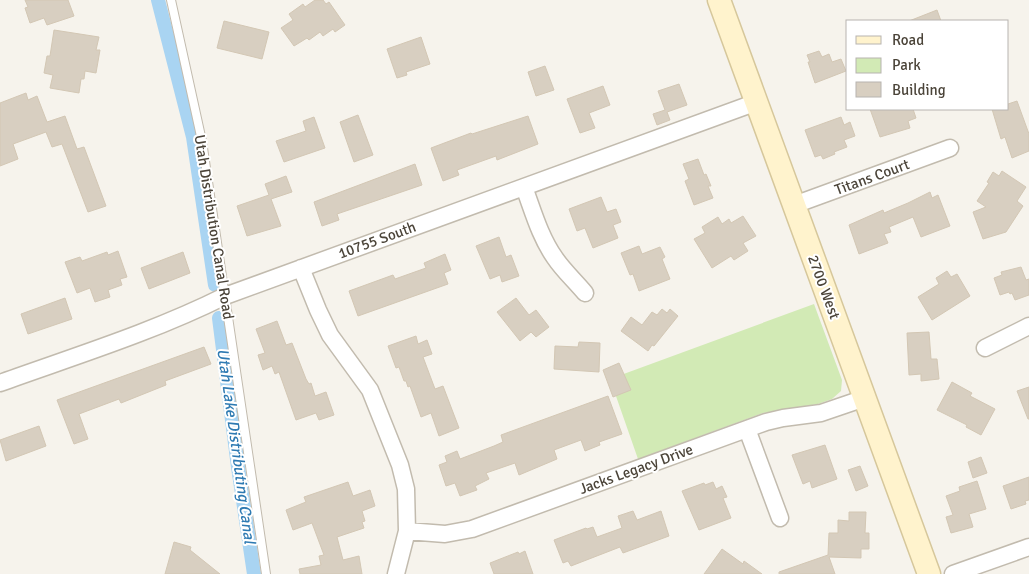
<svg xmlns="http://www.w3.org/2000/svg" width="1029" height="574" font-family="Signika,sans-serif">
	<rect width="100%" height="100%" fill="#f6f3ec"/>
	<path fill="#d2eab5" d="M814 304 842 380 841 391 832 399 818 404 763 413 638 459 610 379Z"/>
	<g fill="none" stroke-linecap="round" stroke-linejoin="round">
		<path stroke="#a9d4f2" stroke-width="14" d="M158 0 193 137 215 285
			M219 318 238 467 254 574"/>
	</g>
	<path fill="#d8cfc1" stroke="#d3c7b4" d="M25 0H68L74 16 47 25 44 18 30 23 25 8 28 7Z
		M315 0H323L326 4 329 2 345 25 335 32 333 29 323 36 320 32 309 40 307 38 294 46 281 28 293 20 289 14 303 4 305 7Z
		M937 10 941 21H909Z
		M224 21 269 32 262 59 217 48Z
		M54 30 99 37 96 50H100L96 73 85 71 84 79H81L79 93 50 88 53 75 44 73 47 56H50Z
		M421 37 430 64 406 72 407 75 397 78 387 49Z
		M819 51 822 57 829 54 832 62 841 59 846 71 815 83 808 62H810L807 55Z
		M545 66 554 90 536 96 528 72Z
		M679 84 687 105 667 112 670 120 657 125 653 114 665 110 658 91Z
		M603 86 610 105 589 113 595 128 580 133 567 99Z
		M26 93 28 100 37 96 47 122 65 116 77 149 84 147 106 206 88 212 62 144 52 147 46 132 13 144 18 159 0 166V103Z
		M1017 101 1029 134V151L1012 158 1005 137 1001 139 992 109H1008V104Z
		M870 109H913L916 118 908 121 910 128 880 137Z
		M358 115 373 155 354 162 340 122Z
		M528 116 538 144 497 160 496 156 457 170 459 175 443 181 431 148 471 133 472 134Z
		M314 117 325 148 284 162 276 141 306 131 303 121Z
		M841 117 844 125 850 122 855 136 844 140 847 147 834 152 835 154 823 159 821 155 815 157 805 130Z
		M698 159 704 175 706 174 711 186H708L713 198 694 205 685 181 689 179 683 164Z
		M415 164 422 185 337 214 339 220 322 226 314 202Z
		M1002 171 1026 187 1017 201 1023 206 1006 232 983 239 973 212 986 207 977 201 989 183 987 182 993 172 999 176Z
		M286 176 292 192 271 199 281 226 247 236 237 206 269 195 265 184Z
		M930 192 932 198 938 195 950 226 921 237 913 217 889 227 891 232 884 234 888 243 859 254 849 225 883 210 884 213 908 203Z
		M601 197 607 212 616 209 621 222 613 225 618 238 593 248 585 228 577 231 569 209Z
		M743 216 756 236 743 243 748 251 734 260 731 256 712 268 694 239 705 233 702 227 718 217 722 224 729 219 731 223Z
		M499 237 506 257 511 255 519 276 502 282 500 275 490 279 476 246Z
		M639 246 642 254 660 247 665 257 662 259 670 279 639 291 633 274 630 275 621 253Z
		M118 251 127 277 120 279 122 285 108 290 110 297 95 302 90 288 77 293 65 262 80 257 82 261 107 252 108 255Z
		M183 252 190 273 149 289 141 268Z
		M445 254 451 270 444 273 448 284 358 316 349 291 393 275 395 279 426 268 424 263Z
		M1021 267 1026 280 1029 279V295L1015 300 1012 293 1010 294 1009 292 1000 295 994 278 1002 275 1001 272Z
		M947 271 951 277 957 274 970 296 932 320 918 297 939 284 936 278Z
		M65 298 72 319 28 334 21 314Z
		M516 298 529 315 536 310 549 327 536 337 531 332 520 341 497 312Z
		M662 309 667 313 670 309 678 316 654 346 652 345 648 351 621 331 631 317 642 325 652 312 657 315Z
		M277 321 286 345 292 343 306 379 309 384 311 383 315 396 326 392 334 415 319 420 316 413 296 420 279 372 275 374 272 366 263 370 258 355 265 353 256 329Z
		M929 332 931 359H937L939 379 921 381V374L909 375 907 333Z
		M416 336 418 344 427 340 432 354 423 357 435 389 443 386 459 428 439 436 431 413 421 417 410 386 408 387 406 381H404L399 367 396 368 388 346Z
		M579 342 600 343 599 372 554 369 555 346 578 347Z
		M204 347 211 364 165 381 166 385 121 403 119 399 79 414 88 439 74 444 57 400Z
		M619 363 631 390 613 397 603 370Z
		M952 382 972 393 970 396 995 409 981 435 966 427 967 425 937 410Z
		M1029 387V419H1028L1017 391Z
		M608 396 622 434 599 442 600 445 585 451 581 440 554 450 557 459 519 475 515 463 486 473 489 479 475 486 477 490 460 496 455 483 446 486 439 465 447 462 445 456 457 451 460 459 494 446 503 442 501 435Z
		M39 426 46 446 6 461 0 440Z
		M825 445 837 479 812 488 810 481 803 484 792 455Z
		M981 457 987 473 973 478 968 462Z
		M860 466 868 486 856 491 848 470Z
		M1029 477V500L1025 501 1026 504 1011 509 1003 486Z
		M977 481 986 509 969 514 973 527 951 533 946 517 953 515 946 496 960 491 959 487Z
		M348 482 353 496 370 490 375 506 362 511 365 521 362 522 364 528 337 537 343 560 359 556 362 574H300L299 569 321 565 319 556 324 555 312 523 293 530 286 510 306 502 304 497Z
		M713 482 716 489 722 486 727 497 723 498 731 518 699 530 682 491 704 483 705 485Z
		M633 511 637 520 661 511 669 536 623 553 620 547 571 566 568 561 563 563 554 540 586 528 587 529 593 527 597 537 622 528 618 516Z
		M849 512H866L865 533H869V549H861V558L829 557 835 574H779V572L828 555 829 533H838V520L849 521Z
		M174 542 191 547 190 550 220 574H165Z
		M722 549 743 564 744 561 762 574H704Z
		M525 551 533 574H494L490 563 518 552 519 554Z"/>
	<g fill="none" stroke-linecap="round" stroke-linejoin="round">
		<g stroke="#c2bbae" stroke-width="10">
			<path id="service" d="M171 0 202 141 266 574"/>
		</g>
		<g stroke="#c2bbae" stroke-width="19">
			<path id="minor" d="M524 187C533 211 540 237 555 258 563 270 575 281 585 293
				M794 205 950 148
				M301 268 318 310 330 335 370 390 400 465 406 489 407 531 396 574
				M985 348 1029 326
				M0 383C75 356 153 332 225 296L757 102
				M747 429 780 518
				M407 531 445 534 472 529 766 422 783 418 821 413 865 398
				M953 574 1029 547"/>
		</g>
		<g stroke="#d6c79b" stroke-width="25">
			<path id="secondary" d="M719 0 929 574"/>
		</g>
		<use href="#service" stroke="#fff" stroke-width="8"/>
		<use href="#minor" stroke="#fff" stroke-width="16"/>
		<use href="#secondary" stroke="#fff3cd" stroke-width="22"/>
	</g>
	<g text-anchor="middle" stroke-width="4" stroke-linejoin="round" paint-order="stroke">
		<g font-size="15" fill="#4b4439" stroke="#fff">
			<text transform="translate(872 177) rotate(-20)" y="5">Titans Court</text>
			<text transform="translate(214 227) rotate(81)" y="5">Utah Distribution Canal Road</text>
			<text transform="translate(377 240) rotate(-20)" y="5">10755 South</text>
			<text transform="translate(824 287) rotate(70)" y="5">2700 West</text>
			<text transform="translate(636 469) rotate(-20)" y="5">Jacks Legacy Drive</text>
		</g>
		<g font-size="16" font-style="italic" fill="#2e7ab2" stroke="#fff">
			<text transform="translate(237 446) rotate(82)" y="6">Utah Lake Distributing Canal</text>
		</g>
	</g>
	<rect x="846" y="20" width="162" height="90" fill="#ffffff" stroke="#b7b4b0"/>
	<rect x="856" y="36" width="25" height="8" fill="#fff3cd" stroke="#b7b4b0"/>
	<text x="892" y="45" font-size="15" fill="#4b4439">Road</text>
	<rect x="856" y="58" width="25" height="15" fill="#d2eab5" stroke="#b7b4b0"/>
	<text x="892" y="70" font-size="15" fill="#4b4439">Park</text>
	<rect x="856" y="82" width="25" height="15" fill="#d8cfc1" stroke="#b7b4b0"/>
	<text x="892" y="95" font-size="15" fill="#4b4439">Building</text>
</svg>
